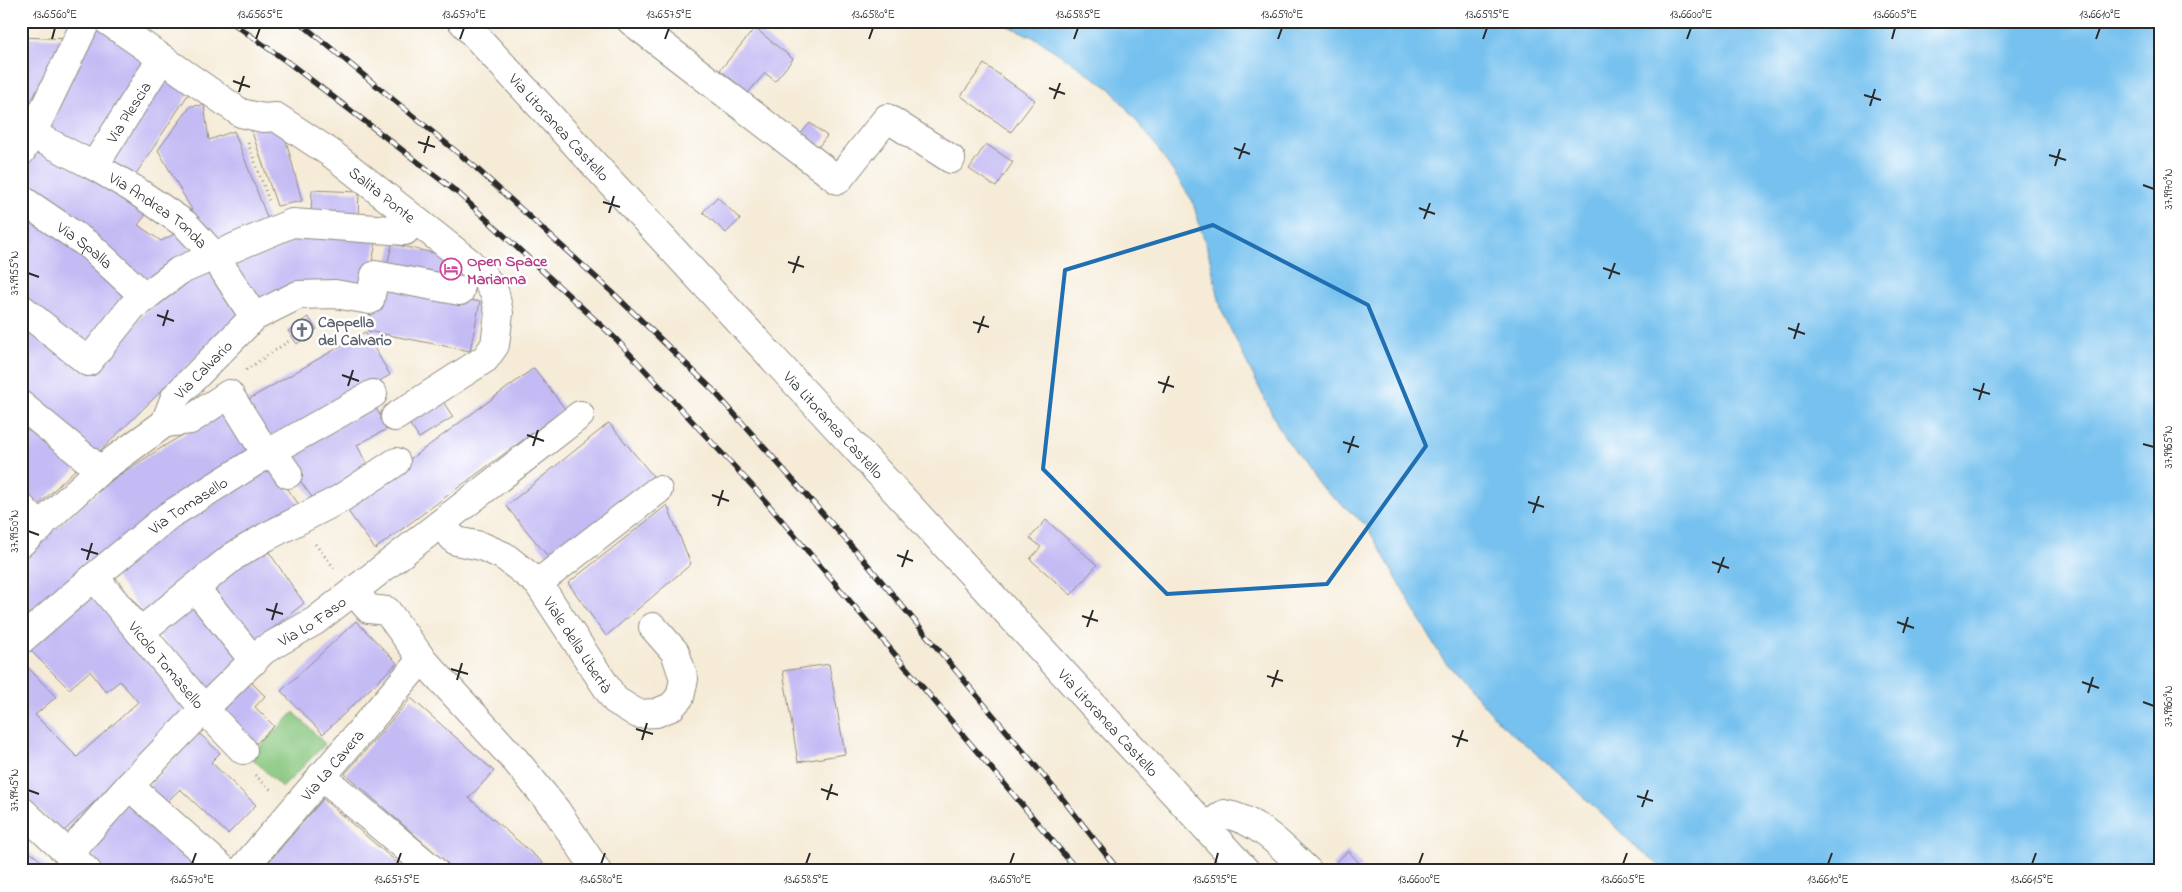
<svg xmlns="http://www.w3.org/2000/svg" width="2182" height="892" font-family="'Indie Flower',sans-serif">
	<rect width="100%" height="100%" fill="#fff"/>
	<filter id="ink" filterUnits="userSpaceOnUse"><feTurbulence type="fractalNoise" baseFrequency=".02" numOctaves="2"/><feDisplacementMap in="SourceGraphic" scale="10" xChannelSelector="R" yChannelSelector="G"/><feConvolveMatrix kernelMatrix="1 2 1 2 8 2 1 2 1" color-interpolation-filters="sRGB"/></filter>
	<filter id="wash" filterUnits="userSpaceOnUse"><feTurbulence type="fractalNoise" baseFrequency=".0096" numOctaves="4" result="noise"/><feDisplacementMap in="SourceGraphic" scale="20" xChannelSelector="R" yChannelSelector="G"/><feGaussianBlur stdDeviation="1.12" result="paint"/><feColorMatrix in="noise" values="0 0 0 0 0 0 0 0 0 0 0 0 0 0 0 0 0 1.4 0 .05"/><feComposite in="paint" operator="in"/></filter>
	<g filter="url(#wash)">
		<rect width="100%" height="100%" fill="#f5ebd7"/>
		<path fill="#86c67d" stroke="#587854" d="M294 712 325 744 282 788 250 756Z"/>
		<path fill="#76c1ef" stroke="#50768d" d="M998 21H2161V871H1666L1636 847 1558 772 1500 723 1442 658 1366 525 1318 484 1280 430 1222 312 1209 255 1192 200 1154 143 1111 89 1037 39Z"/>
		<g id="blocks">
			<path fill="#c4bbf4" d="M97 24 151 58 89 153 42 129Z
				M755 28 793 59 775 81 765 73 748 93 720 70Z
				M21 37 70 39 21 138Z
				M984 64 1035 100 1011 132 961 96Z
				M166 72 191 90 132 180 105 163Z
				M204 105 209 140 234 131 270 225 213 247 158 150 191 106Z
				M810 123 827 136 816 150 799 136Z
				M282 125 302 201 277 206 251 129Z
				M36 142 151 208 138 225 161 241 182 230 203 249 145 285 21 191V166Z
				M986 144 1013 162 996 187 969 169Z
				M312 190 359 192 358 219 311 216Z
				M717 197 740 219 726 233 703 212Z
				M21 209 134 294 87 353 21 298Z
				M286 233H378L367 287 254 306 226 257Z
				M392 244 466 260 461 286 386 271Z
				M210 267 243 311 95 456 21 395V320L88 372 158 299Z
				M378 282 480 302 470 351 368 331Z
				M308 317 317 329 297 344 288 331Z
				M365 332 390 375 269 444 244 402Z
				M534 368 565 409 375 549 345 507Z
				M442 400 453 417 419 438 408 422Z
				M374 406 389 428 357 445 370 471 314 500 283 457Z
				M229 408 258 453 21 631V557L116 477 169 443Z
				M21 417 80 465 31 512 21 500Z
				M609 423 653 476 550 559 506 506Z
				M272 467 300 506 278 514 256 527 147 618 113 574 148 543Z
				M667 505 691 564 606 636 568 583Z
				M1046 520 1097 565 1071 595 1030 559 1041 547 1030 538Z
				M264 545 304 603 251 646 206 590Z
				M95 589 192 708 62 833 21 791V660L56 697 35 715 77 757 138 702 120 681 106 692 90 671 69 689 28 648Z
				M193 600 242 656 206 695 155 630Z
				M356 621 397 663 323 734 281 691Z
				M829 664 845 754 798 762 783 671Z
				M248 679 265 696 255 707 274 726 252 748 215 712Z
				M411 698 494 771 469 798 543 863 536 871H456L345 774Z
				M199 733 220 753 211 762 256 805 228 834 180 789 165 804 148 787Z
				M323 799 407 871H261Z
				M129 800 211 871H101L80 852Z
				M21 845 50 868 48 871H21Z
				M1348 851 1362 866 1358 871H1337L1332 866Z"/>
		</g>
	</g>
	<g filter="url(#ink)">
		<use href="#blocks" fill-opacity="0" stroke="#908b81" stroke-width="1"/>
		<g fill="none" stroke-linecap="round" stroke-linejoin="round">
			<g stroke="#908b81" stroke-width="30">
				<g id="minor">
					<path id="s1" d="M108 21 241 113 263 118 276 117 332 154 470 263 485 278 495 294 499 313 495 345 485 359 395 417"/>
					<path d="M631 21 838 180 887 118 951 159"/>
					<path id="s2" d="M32 134 94 166 132 188 185 224 214 255 254 317"/>
					<path d="M21 152 32 134 86 22"/>
					<path id="s3" d="M94 166 162 58"/>
					<path id="s4" d="M21 199 90 246 145 297"/>
					<path d="M21 308 88 362 132 307 179 271 292 223 405 231 414 220"/>
					<path d="M21 405 100 470"/>
					<path d="M165 423 190 420 229 394 260 444"/>
					<path d="M272 451 288 474"/>
					<path d="M21 507 40 528"/>
					<path id="s5" d="M440 524 456 541 481 546 504 556 538 583 615 700 638 714 656 713 671 707 680 697 684 679 675 652 653 627"/>
					<path id="s6" d="M21 543 100 470 165 423 175 397 254 317 298 295 335 294 370 300 375 275 460 291"/>
					<path id="s7" d="M94 577 204 709 243 750"/>
					<path d="M538 583 658 490"/>
					<path d="M195 588 254 661"/>
					<path d="M354 592 369 609 387 611 422 659 516 761 556 810 597 871"/>
					<path d="M140 632 234 556 266 537 340 499 396 462"/>
					<path id="s8" d="M21 640 94 577 168 516 272 451 373 394"/>
					<path d="M321 776 434 871"/>
					<path d="M129 786 225 871"/>
					<path d="M21 810 87 871"/>
					<path d="M1206 827 1224 814C1259 820 1283 848 1308 871"/>
					<path id="s9" d="M68 854 129 786 204 709 264 650 315 621 580 415"/>
					<path id="s10" d="M241 871 422 659"/>
				</g>
			</g>
			<g stroke="#908b81" stroke-width="30">
				<g id="major">
					<path id="s11" d="M462 21 1246 871"/>
				</g>
			</g>
			<path stroke="#908b81" stroke-width="3" stroke-dasharray="1 4" stroke-linecap="butt" d="M248 143 269 201
				M246 370 289 341
				M315 544 336 570
				M255 775 272 791"/>
			<use href="#minor" stroke="#fff" stroke-width="28"/>
			<use href="#major" stroke="#fff" stroke-width="28"/>
			<g stroke="#2b2b2b" stroke-width="5.5">
				<path id="rail" d="M230 21 289 63 458 193 616 339 756 490 1078 871
					M298 21 475 167 612 292 713 390 863 559 1058 793 1119 871"/>
			</g>
			<use href="#rail" stroke="#fff" stroke-width="4" stroke-dasharray="11" stroke-linecap="butt"/>
		</g>
	</g>
	<path fill="none" stroke="#1f6fb2" stroke-width="4" stroke-linejoin="round" d="M1213 225 1368 305 1426 446 1327 584 1167 594 1043 469 1065 270Z"/>
	<path fill="none" stroke="#2b2b2b" stroke-width="2" d="M52 39 55 28M256 39 260 28M460 39 464 28M665 39 669 28M869 39 873 28M1074 39 1078 28M1278 39 1282 28M1483 39 1487 28M1687 39 1691 28M1892 39 1895 28M2096 39 2100 28M233 81 250 87M1049 88 1065 94M239 92 244 76M1864 95 1881 100M1054 99 1060 83M1870 106 1875 89M418 142 435 147M1234 148 1250 154M424 153 429 136M2049 155 2066 160M1239 159 1245 143M2055 166 2060 149M2143 185 2154 189M603 202 620 207M1419 208 1435 214M609 213 614 196M1424 219 1430 203M788 262 804 267M1603 268 1620 274M28 273 39 277M793 273 799 256M1609 279 1615 263M157 315 174 321M973 322 989 327M163 326 168 310M1788 328 1805 334M978 333 984 316M1794 339 1799 323M342 375 359 381M1158 382 1174 387M348 386 353 370M1973 389 1990 394M1163 393 1169 376M1979 400 1984 383M527 435 544 441M1343 442 1359 447M2143 444 2154 447M533 446 538 430M1348 453 1354 436M712 495 729 501M1528 502 1544 507M718 506 723 490M1533 513 1539 496M28 531 39 535M81 549 98 554M897 555 913 561M87 560 92 543M1712 562 1729 568M902 567 908 550M1718 573 1724 557M266 609 283 614M1082 616 1098 621M272 620 277 603M1897 622 1914 628M1087 627 1093 610M1903 633 1908 617M451 669 468 674M1267 676 1283 681M457 680 462 663M2082 682 2099 688M1272 687 1278 670M2088 693 2093 677M2143 702 2154 706M636 729 653 734M1452 736 1468 741M642 740 647 723M1457 747 1463 730M821 789 838 795M28 790 39 794M1637 796 1653 801M827 800 832 784M1642 807 1648 790M192 864 196 853M397 864 401 853M601 864 605 853M806 864 810 853M1010 864 1014 853M1215 864 1218 853M1419 864 1423 853M1623 864 1627 853M1828 864 1832 853M2032 864 2036 853"/>
	<defs>
		<g id="hotel-ring" transform="scale(1.125)"><circle r="9.5" fill="#fff" stroke="#d1479c" stroke-width="1.5"/><path d="M-6-4.5h1.5V1H6V5H4.5V3h-9V5H-6ZM-4 0a1.8 1.8 0 1 1 3.6 0ZM.5 0V-2.5h3Q6-2.5 6 0Z" fill="#d1479c"/></g>
		<g id="church-ring" transform="scale(1.125)"><circle r="9.5" fill="#fff" stroke="#6b7280" stroke-width="1.5"/><path d="M-1.2-6h2.4v3.5h3.3v2.4h-3.3V6h-2.4V-.1h-3.3v-2.4h3.3Z" fill="#6b7280"/></g>
	</defs>
	<g fill-rule="evenodd">
		<use href="#hotel-ring" x="451" y="269"/>
		<use href="#church-ring" x="302" y="330"/>
	</g>
	<g text-anchor="middle" stroke-width="5" stroke-linejoin="round" paint-order="stroke">
		<g font-size="16" fill="#2b2b2b" stroke="#fff">
			<text dy="6" stroke="none"><textPath href="#s3" startOffset="64">Via Plescia</textPath></text>
			<text dy="6" stroke="none"><textPath href="#s11" startOffset="144">Via Litoranea Castello</textPath></text>
			<text dy="6" stroke="none"><textPath href="#s1" startOffset="329">Salita Ponte</textPath></text>
			<text dy="6" stroke="none"><textPath href="#s2" startOffset="148">Via Andrea Tonda</textPath></text>
			<text dy="6" stroke="none"><textPath href="#s4" startOffset="79">Via Spalla</textPath></text>
			<text dy="6" stroke="none"><textPath href="#s6" startOffset="255">Via Calvario</textPath></text>
			<text dy="6" stroke="none"><textPath href="#s11" startOffset="549">Via Litoranea Castello</textPath></text>
			<text dy="6" stroke="none"><textPath href="#s8" startOffset="215">Via Tomasello</textPath></text>
			<text dy="6" stroke="none"><textPath href="#s9" startOffset="339">Via Lo Faso</textPath></text>
			<text dy="6" stroke="none"><textPath href="#s5" startOffset="191">Viale della Libertà</textPath></text>
			<text dy="6" stroke="none"><textPath href="#s7" startOffset="114">Vicolo Tomasello</textPath></text>
			<text dy="6" stroke="none"><textPath href="#s11" startOffset="954">Via Litoranea Castello</textPath></text>
			<text dy="6" stroke="none"><textPath href="#s10" startOffset="140">Via La Cavera</textPath></text>
		</g>
		<g font-size="16" font-weight="bold" fill="#b23c85" stroke="#fff" text-anchor="start">
			<text x="467" y="266">Open Space<tspan x="467" dy="18">Marianna</tspan></text>
		</g>
		<g font-size="16" font-weight="bold" fill="#5b616d" stroke="#fff" text-anchor="start">
			<text x="318" y="327">Cappella<tspan x="318" dy="18">del Calvario</tspan></text>
		</g>
	</g>
	<rect width="2182" height="892" fill="none" stroke="#fff" stroke-width="55"/>
	<rect x="28" y="28" width="2126" height="836" fill="none" stroke="#2b2b2b" stroke-width="2"/>
	<g font-size="12" text-anchor="middle" fill="#2b2b2b">
		<text x="55" y="18">13.6560°E</text>
		<text x="260" y="18">13.6565°E</text>
		<text x="464" y="18">13.6570°E</text>
		<text x="669" y="18">13.6575°E</text>
		<text x="873" y="18">13.6580°E</text>
		<text x="1078" y="18">13.6585°E</text>
		<text x="1282" y="18">13.6590°E</text>
		<text x="1487" y="18">13.6595°E</text>
		<text x="1691" y="18">13.6600°E</text>
		<text x="1895" y="18">13.6605°E</text>
		<text x="2100" y="18">13.6610°E</text>
		<text transform="translate(2168 189) rotate(-90)" y="4">37.9970°N</text>
		<text transform="translate(14 273) rotate(-90)" y="4">37.9955°N</text>
		<text transform="translate(2168 447) rotate(-90)" y="4">37.9965°N</text>
		<text transform="translate(14 531) rotate(-90)" y="4">37.9950°N</text>
		<text transform="translate(2168 706) rotate(-90)" y="4">37.9960°N</text>
		<text transform="translate(14 790) rotate(-90)" y="4">37.9945°N</text>
		<text x="192" y="883">13.6570°E</text>
		<text x="397" y="883">13.6575°E</text>
		<text x="601" y="883">13.6580°E</text>
		<text x="806" y="883">13.6585°E</text>
		<text x="1010" y="883">13.6590°E</text>
		<text x="1215" y="883">13.6595°E</text>
		<text x="1419" y="883">13.6600°E</text>
		<text x="1623" y="883">13.6605°E</text>
		<text x="1828" y="883">13.6610°E</text>
		<text x="2032" y="883">13.6615°E</text>
	</g>
</svg>
